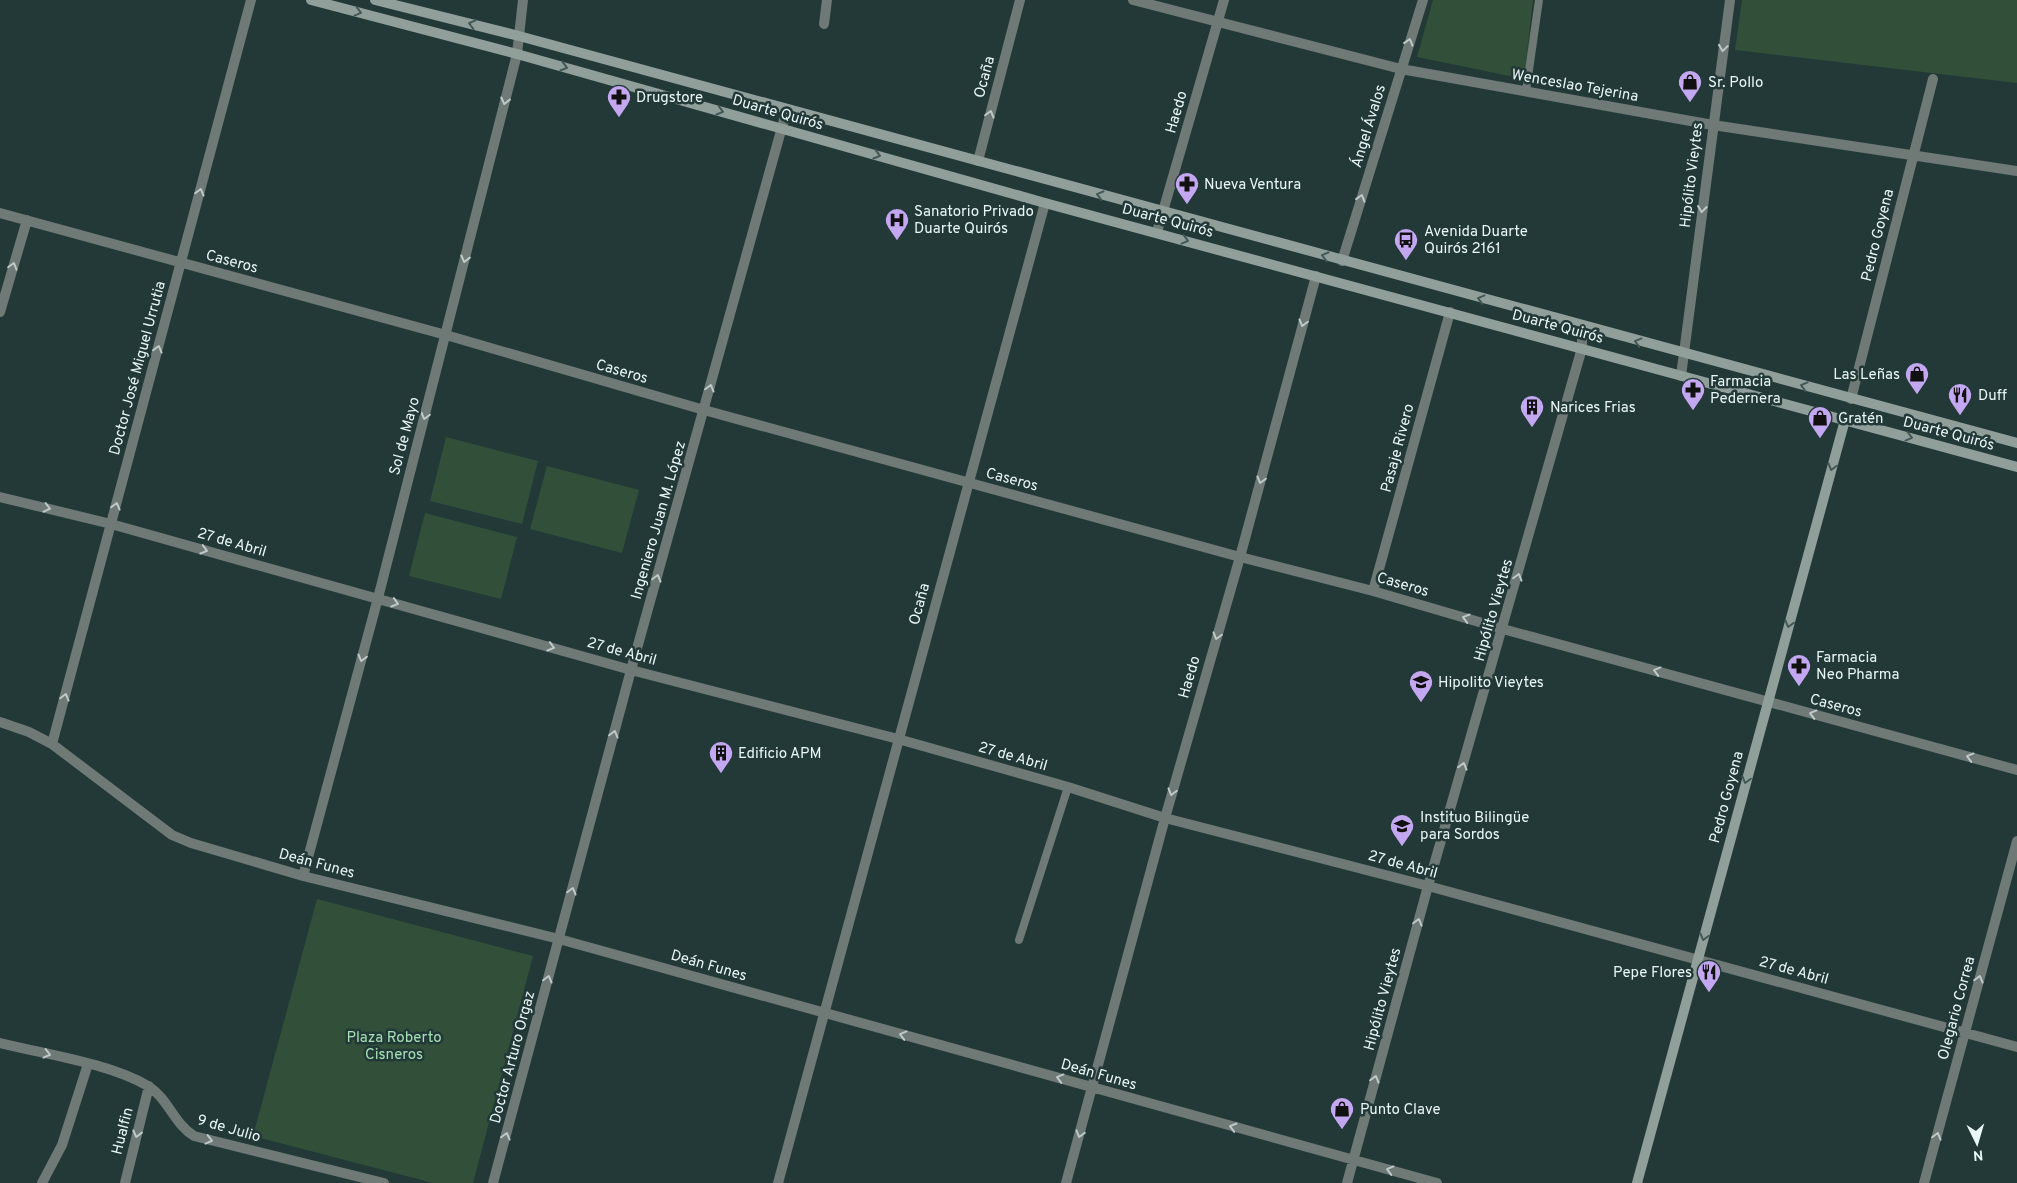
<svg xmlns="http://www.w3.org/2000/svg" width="2017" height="1183" font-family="Overpass,sans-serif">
	<rect width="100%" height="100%" fill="#223938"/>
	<path fill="#324f3a" d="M1433 0H1533L1524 79 1417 57Z
		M1742 0H2017V83L1735 50Z
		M446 437 538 461 522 524 430 501Z
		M547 466 639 490 622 553 530 529Z
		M425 513 517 537 501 599 409 576Z
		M317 899 533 956 473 1183H433L253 1136Z"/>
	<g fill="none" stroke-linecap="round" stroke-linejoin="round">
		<path stroke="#6f7975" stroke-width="8" d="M1526 91 1539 0
			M1019 940 1068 787"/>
		<path stroke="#6f7975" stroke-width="10" d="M42 1183 62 1145 88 1064"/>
		<path stroke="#6f7975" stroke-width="10" d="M1133 0 1401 69 1713 125 2017 171
			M824 24 827 0
			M978 161 1020 0
			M0 213 446 335 704 410 1240 557 1373 591 1503 629 2017 770
			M1157 232 1224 0
			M1342 261 1423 0
			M0 312 27 220
			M1851 399 1933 79
			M0 497 111 524 631 670 898 739 1068 787 1165 818 1428 886 2017 1047
			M1373 591 1450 312
			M0 722 29 732 52 744 172 835 191 843 303 876 559 939 1437 1183
			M52 744 251 0
			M303 876 378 598 517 54 523 0
			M0 1043C44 1054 109 1063 148 1086 168 1098 174 1124 194 1136L384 1183
			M125 1183 149 1086
			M493 1183 631 670 787 109
			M778 1183 1045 203
			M1066 1183 1165 818 1240 557 1316 276
			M1347 1183 1428 886 1582 348V326
			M1924 1183 2017 841"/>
		<path stroke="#6f7975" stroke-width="10" d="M1681 376 1730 0"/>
		<path stroke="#909f9a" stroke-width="10" d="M311 0 517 54 1045 203 2017 467
			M375 0 519 36 2017 443
			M1637 1183 1845 420"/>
	</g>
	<defs><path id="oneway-chevron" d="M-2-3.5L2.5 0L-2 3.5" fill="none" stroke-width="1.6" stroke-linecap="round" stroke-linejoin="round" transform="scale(1.25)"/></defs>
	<g stroke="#435855">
		<use href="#oneway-chevron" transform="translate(358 12) rotate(15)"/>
		<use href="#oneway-chevron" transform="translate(472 24) rotate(-166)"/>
		<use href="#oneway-chevron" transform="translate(564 67) rotate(16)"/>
		<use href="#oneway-chevron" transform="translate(720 111) rotate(16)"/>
		<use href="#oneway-chevron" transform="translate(877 155) rotate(16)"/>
		<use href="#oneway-chevron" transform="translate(1100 195) rotate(-165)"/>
		<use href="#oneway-chevron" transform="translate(1185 240) rotate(15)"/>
		<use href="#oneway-chevron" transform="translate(1325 256) rotate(-165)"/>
		<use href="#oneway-chevron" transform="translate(1481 299) rotate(-165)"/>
		<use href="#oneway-chevron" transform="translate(1638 342) rotate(-165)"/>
		<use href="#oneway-chevron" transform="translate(1804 386) rotate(-165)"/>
		<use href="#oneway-chevron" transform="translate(1909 437) rotate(15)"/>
		<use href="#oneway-chevron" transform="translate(1832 467) rotate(105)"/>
		<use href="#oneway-chevron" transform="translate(1789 624) rotate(105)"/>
		<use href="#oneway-chevron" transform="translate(1746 780) rotate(105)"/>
		<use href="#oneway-chevron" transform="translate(1704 937) rotate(105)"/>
	</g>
	<g stroke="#becac9">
		<use href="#oneway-chevron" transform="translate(1409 42) rotate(-73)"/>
		<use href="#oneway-chevron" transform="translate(1723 48) rotate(98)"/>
		<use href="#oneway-chevron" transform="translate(505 101) rotate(104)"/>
		<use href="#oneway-chevron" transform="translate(990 114) rotate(-75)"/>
		<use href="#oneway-chevron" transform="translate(200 192) rotate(-75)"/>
		<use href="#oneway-chevron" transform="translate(1361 198) rotate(-73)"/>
		<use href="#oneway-chevron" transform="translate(1702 209) rotate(97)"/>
		<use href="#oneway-chevron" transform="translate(465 259) rotate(104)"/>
		<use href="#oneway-chevron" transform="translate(13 266) rotate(-74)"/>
		<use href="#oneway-chevron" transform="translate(1303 323) rotate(105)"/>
		<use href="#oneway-chevron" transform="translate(158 349) rotate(-75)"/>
		<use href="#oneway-chevron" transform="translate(710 388) rotate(-75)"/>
		<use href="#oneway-chevron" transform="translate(425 416) rotate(105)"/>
		<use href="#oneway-chevron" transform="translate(1261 480) rotate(105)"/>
		<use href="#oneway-chevron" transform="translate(116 506) rotate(-75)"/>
		<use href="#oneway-chevron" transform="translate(47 508) rotate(14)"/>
		<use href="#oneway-chevron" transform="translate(204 550) rotate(16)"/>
		<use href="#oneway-chevron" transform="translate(1518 577) rotate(-74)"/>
		<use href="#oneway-chevron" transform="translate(657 578) rotate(-74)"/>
		<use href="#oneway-chevron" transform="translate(395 603) rotate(16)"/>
		<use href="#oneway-chevron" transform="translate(1466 618) rotate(-164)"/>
		<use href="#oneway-chevron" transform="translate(1217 636) rotate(106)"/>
		<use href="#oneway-chevron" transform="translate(551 647) rotate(16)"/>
		<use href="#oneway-chevron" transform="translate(362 658) rotate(105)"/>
		<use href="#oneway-chevron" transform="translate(1657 671) rotate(-165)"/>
		<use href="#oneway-chevron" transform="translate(65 697) rotate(-75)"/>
		<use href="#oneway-chevron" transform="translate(1813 714) rotate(-165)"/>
		<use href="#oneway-chevron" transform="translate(614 734) rotate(-75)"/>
		<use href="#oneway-chevron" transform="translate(1970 757) rotate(-165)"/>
		<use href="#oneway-chevron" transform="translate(1463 766) rotate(-74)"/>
		<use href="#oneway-chevron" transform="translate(1172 792) rotate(106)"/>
		<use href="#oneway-chevron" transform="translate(572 891) rotate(-75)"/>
		<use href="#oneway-chevron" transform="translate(1418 922) rotate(-75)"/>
		<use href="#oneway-chevron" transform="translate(548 979) rotate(-75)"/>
		<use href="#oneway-chevron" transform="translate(1979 979) rotate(-75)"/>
		<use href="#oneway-chevron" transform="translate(903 1035) rotate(-165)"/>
		<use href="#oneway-chevron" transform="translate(47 1054) rotate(14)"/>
		<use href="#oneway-chevron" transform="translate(1060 1078) rotate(-165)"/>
		<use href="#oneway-chevron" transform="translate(1375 1079) rotate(-75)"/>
		<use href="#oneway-chevron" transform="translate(1233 1127) rotate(-164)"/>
		<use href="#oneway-chevron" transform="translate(137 1134) rotate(104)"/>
		<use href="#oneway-chevron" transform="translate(1080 1134) rotate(106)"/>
		<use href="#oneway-chevron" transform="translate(506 1136) rotate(-75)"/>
		<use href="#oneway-chevron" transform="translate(1937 1136) rotate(-75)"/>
		<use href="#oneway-chevron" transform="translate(209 1140) rotate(14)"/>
		<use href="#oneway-chevron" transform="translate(1390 1170) rotate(-165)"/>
	</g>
	<defs>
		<g id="shop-pin" transform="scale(1.25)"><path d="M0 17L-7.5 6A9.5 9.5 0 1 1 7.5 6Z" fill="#c4a7f1" stroke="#223938"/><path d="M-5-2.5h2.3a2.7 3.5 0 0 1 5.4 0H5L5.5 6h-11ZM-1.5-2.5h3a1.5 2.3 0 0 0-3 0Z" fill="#111"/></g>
		<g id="pharmacy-pin" transform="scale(1.25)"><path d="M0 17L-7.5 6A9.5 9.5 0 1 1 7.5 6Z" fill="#c4a7f1" stroke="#223938"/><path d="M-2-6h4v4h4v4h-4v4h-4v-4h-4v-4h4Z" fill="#111"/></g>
		<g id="hospital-pin" transform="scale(1.25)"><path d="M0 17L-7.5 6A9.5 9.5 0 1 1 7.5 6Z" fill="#c4a7f1" stroke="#223938"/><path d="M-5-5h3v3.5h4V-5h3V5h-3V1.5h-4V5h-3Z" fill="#111"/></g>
		<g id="bus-pin" transform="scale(1.25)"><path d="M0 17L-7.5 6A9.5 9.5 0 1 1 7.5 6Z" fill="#c4a7f1" stroke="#223938"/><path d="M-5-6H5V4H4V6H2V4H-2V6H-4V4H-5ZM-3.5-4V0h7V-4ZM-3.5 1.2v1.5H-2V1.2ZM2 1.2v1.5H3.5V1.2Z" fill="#111"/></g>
		<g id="restaurant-pin" transform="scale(1.25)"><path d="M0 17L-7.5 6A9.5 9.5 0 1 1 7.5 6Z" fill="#c4a7f1" stroke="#223938"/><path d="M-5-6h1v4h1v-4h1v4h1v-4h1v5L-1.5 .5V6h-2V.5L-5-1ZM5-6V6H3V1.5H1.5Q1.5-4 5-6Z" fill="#111"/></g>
		<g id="building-pin" transform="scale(1.25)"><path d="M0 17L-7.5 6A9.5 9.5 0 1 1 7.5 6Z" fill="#c4a7f1" stroke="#223938"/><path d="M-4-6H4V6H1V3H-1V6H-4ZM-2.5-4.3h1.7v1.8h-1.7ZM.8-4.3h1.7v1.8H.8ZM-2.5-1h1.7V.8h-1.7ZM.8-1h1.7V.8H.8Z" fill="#111"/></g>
		<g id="school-pin" transform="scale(1.25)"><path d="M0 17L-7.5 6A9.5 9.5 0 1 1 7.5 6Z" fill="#c4a7f1" stroke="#223938"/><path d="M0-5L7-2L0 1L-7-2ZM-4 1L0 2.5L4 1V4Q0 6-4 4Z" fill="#111"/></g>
	</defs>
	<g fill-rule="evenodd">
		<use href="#shop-pin" x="1690" y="82"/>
		<use href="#pharmacy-pin" x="619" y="97"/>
		<use href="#pharmacy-pin" x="1187" y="184"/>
		<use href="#hospital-pin" x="897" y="220"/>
		<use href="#bus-pin" x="1406" y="240"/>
		<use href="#shop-pin" x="1917" y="374"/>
		<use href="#pharmacy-pin" x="1693" y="390"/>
		<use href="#restaurant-pin" x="1960" y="395"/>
		<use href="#building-pin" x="1532" y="407"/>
		<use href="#shop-pin" x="1820" y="418"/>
		<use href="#pharmacy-pin" x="1799" y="666"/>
		<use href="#school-pin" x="1421" y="682"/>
		<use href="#building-pin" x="721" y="753"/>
		<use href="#school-pin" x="1402" y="826"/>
		<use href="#restaurant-pin" x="1709" y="972"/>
		<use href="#shop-pin" x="1342" y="1109"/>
	</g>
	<g text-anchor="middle" stroke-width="5" stroke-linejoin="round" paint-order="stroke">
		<g font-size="15" fill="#e9f6f6" stroke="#223938">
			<text transform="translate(984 77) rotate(-75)" y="5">Ocaña</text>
			<text transform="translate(1575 85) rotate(10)" y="5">Wenceslao Tejerina</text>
			<text transform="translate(778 112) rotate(16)" y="5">Duarte Quirós</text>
			<text transform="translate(1176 112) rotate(-74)" y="5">Haedo</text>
			<text transform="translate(1368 126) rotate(-73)" y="5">Ángel Ávalos</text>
			<text transform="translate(1691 175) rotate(-83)" y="5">Hipólito Vieytes</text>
			<text transform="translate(1168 220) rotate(15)" y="5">Duarte Quirós</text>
			<text transform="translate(1877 235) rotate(-76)" y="5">Pedro Goyena</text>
			<text transform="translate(232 261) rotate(15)" y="5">Caseros</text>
			<text transform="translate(1558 326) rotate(15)" y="5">Duarte Quirós</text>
			<text transform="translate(137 368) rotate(-75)" y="5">Doctor José Miguel Urrutia</text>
			<text transform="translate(622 371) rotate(16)" y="5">Caseros</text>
			<text transform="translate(1949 433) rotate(15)" y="5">Duarte Quirós</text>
			<text transform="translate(404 436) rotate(-75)" y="5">Sol de Mayo</text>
			<text transform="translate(1397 448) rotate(-75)" y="5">Pasaje Rivero</text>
			<text transform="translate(1012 479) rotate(15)" y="5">Caseros</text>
			<text transform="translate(658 520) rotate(-74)" y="5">Ingeniero Juan M. López</text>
			<text transform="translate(232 542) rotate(16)" y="5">27 de Abril</text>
			<text transform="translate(1403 584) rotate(16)" y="5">Caseros</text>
			<text transform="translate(919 604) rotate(-75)" y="5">Ocaña</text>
			<text transform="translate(1493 610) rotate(-74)" y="5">Hipólito Vieytes</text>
			<text transform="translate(622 651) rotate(15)" y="5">27 de Abril</text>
			<text transform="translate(1189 677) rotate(-74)" y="5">Haedo</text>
			<text transform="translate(1836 705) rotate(15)" y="5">Caseros</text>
			<text transform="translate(1013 756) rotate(16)" y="5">27 de Abril</text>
			<text transform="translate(1726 797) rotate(-75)" y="5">Pedro Goyena</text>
			<text transform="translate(317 863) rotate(15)" y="5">Deán Funes</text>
			<text transform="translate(1403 864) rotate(15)" y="5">27 de Abril</text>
			<text transform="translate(709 965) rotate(16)" y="5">Deán Funes</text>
			<text transform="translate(1794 970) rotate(15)" y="5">27 de Abril</text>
			<text transform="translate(1382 999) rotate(-75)" y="5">Hipólito Vieytes</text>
			<text transform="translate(1956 1008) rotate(-75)" y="5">Olegario Correa</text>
			<text transform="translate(512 1057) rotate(-75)" y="5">Doctor Arturo Orgaz</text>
			<text transform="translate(1099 1074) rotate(16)" y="5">Deán Funes</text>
			<text transform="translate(229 1128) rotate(16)" y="5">9 de Julio</text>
			<text transform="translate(122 1131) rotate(-76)" y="5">Hualfin</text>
		</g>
		<g font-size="15" fill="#e9f6f6" stroke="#223938" text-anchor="start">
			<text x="1708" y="87">Sr. Pollo</text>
			<text x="636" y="102">Drugstore</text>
			<text x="1204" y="189">Nueva Ventura</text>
			<text x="914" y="216">Sanatorio Privado<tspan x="914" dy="17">Duarte Quirós</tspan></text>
			<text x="1424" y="236">Avenida Duarte<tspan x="1424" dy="17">Quirós 2161</tspan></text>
			<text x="1900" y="379" text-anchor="end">Las Leñas</text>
			<text x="1710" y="386">Farmacia<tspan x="1710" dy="17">Pedernera</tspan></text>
			<text x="1978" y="400">Duff</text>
			<text x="1550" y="412">Narices Frias</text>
			<text x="1838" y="423">Gratén</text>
			<text x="1816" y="662">Farmacia<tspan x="1816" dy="17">Neo Pharma</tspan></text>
			<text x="1438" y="687">Hipolito Vieytes</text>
			<text x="738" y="758">Edificio APM</text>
			<text x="1420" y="822">Instituo Bilingüe<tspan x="1420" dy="17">para Sordos</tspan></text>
			<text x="1692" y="977" text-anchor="end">Pepe Flores</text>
			<text x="1360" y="1114">Punto Clave</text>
		</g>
		<g font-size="15" fill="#a5e0b4" stroke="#223938">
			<text x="394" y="1042">Plaza Roberto<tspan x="394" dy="17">Cisneros</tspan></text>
		</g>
	</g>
	<g transform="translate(1977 1143) rotate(175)" stroke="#223938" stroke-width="4" paint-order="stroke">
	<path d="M0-4L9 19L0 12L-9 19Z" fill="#e9f6f6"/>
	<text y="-8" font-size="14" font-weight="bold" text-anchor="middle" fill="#e9f6f6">N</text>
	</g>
</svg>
